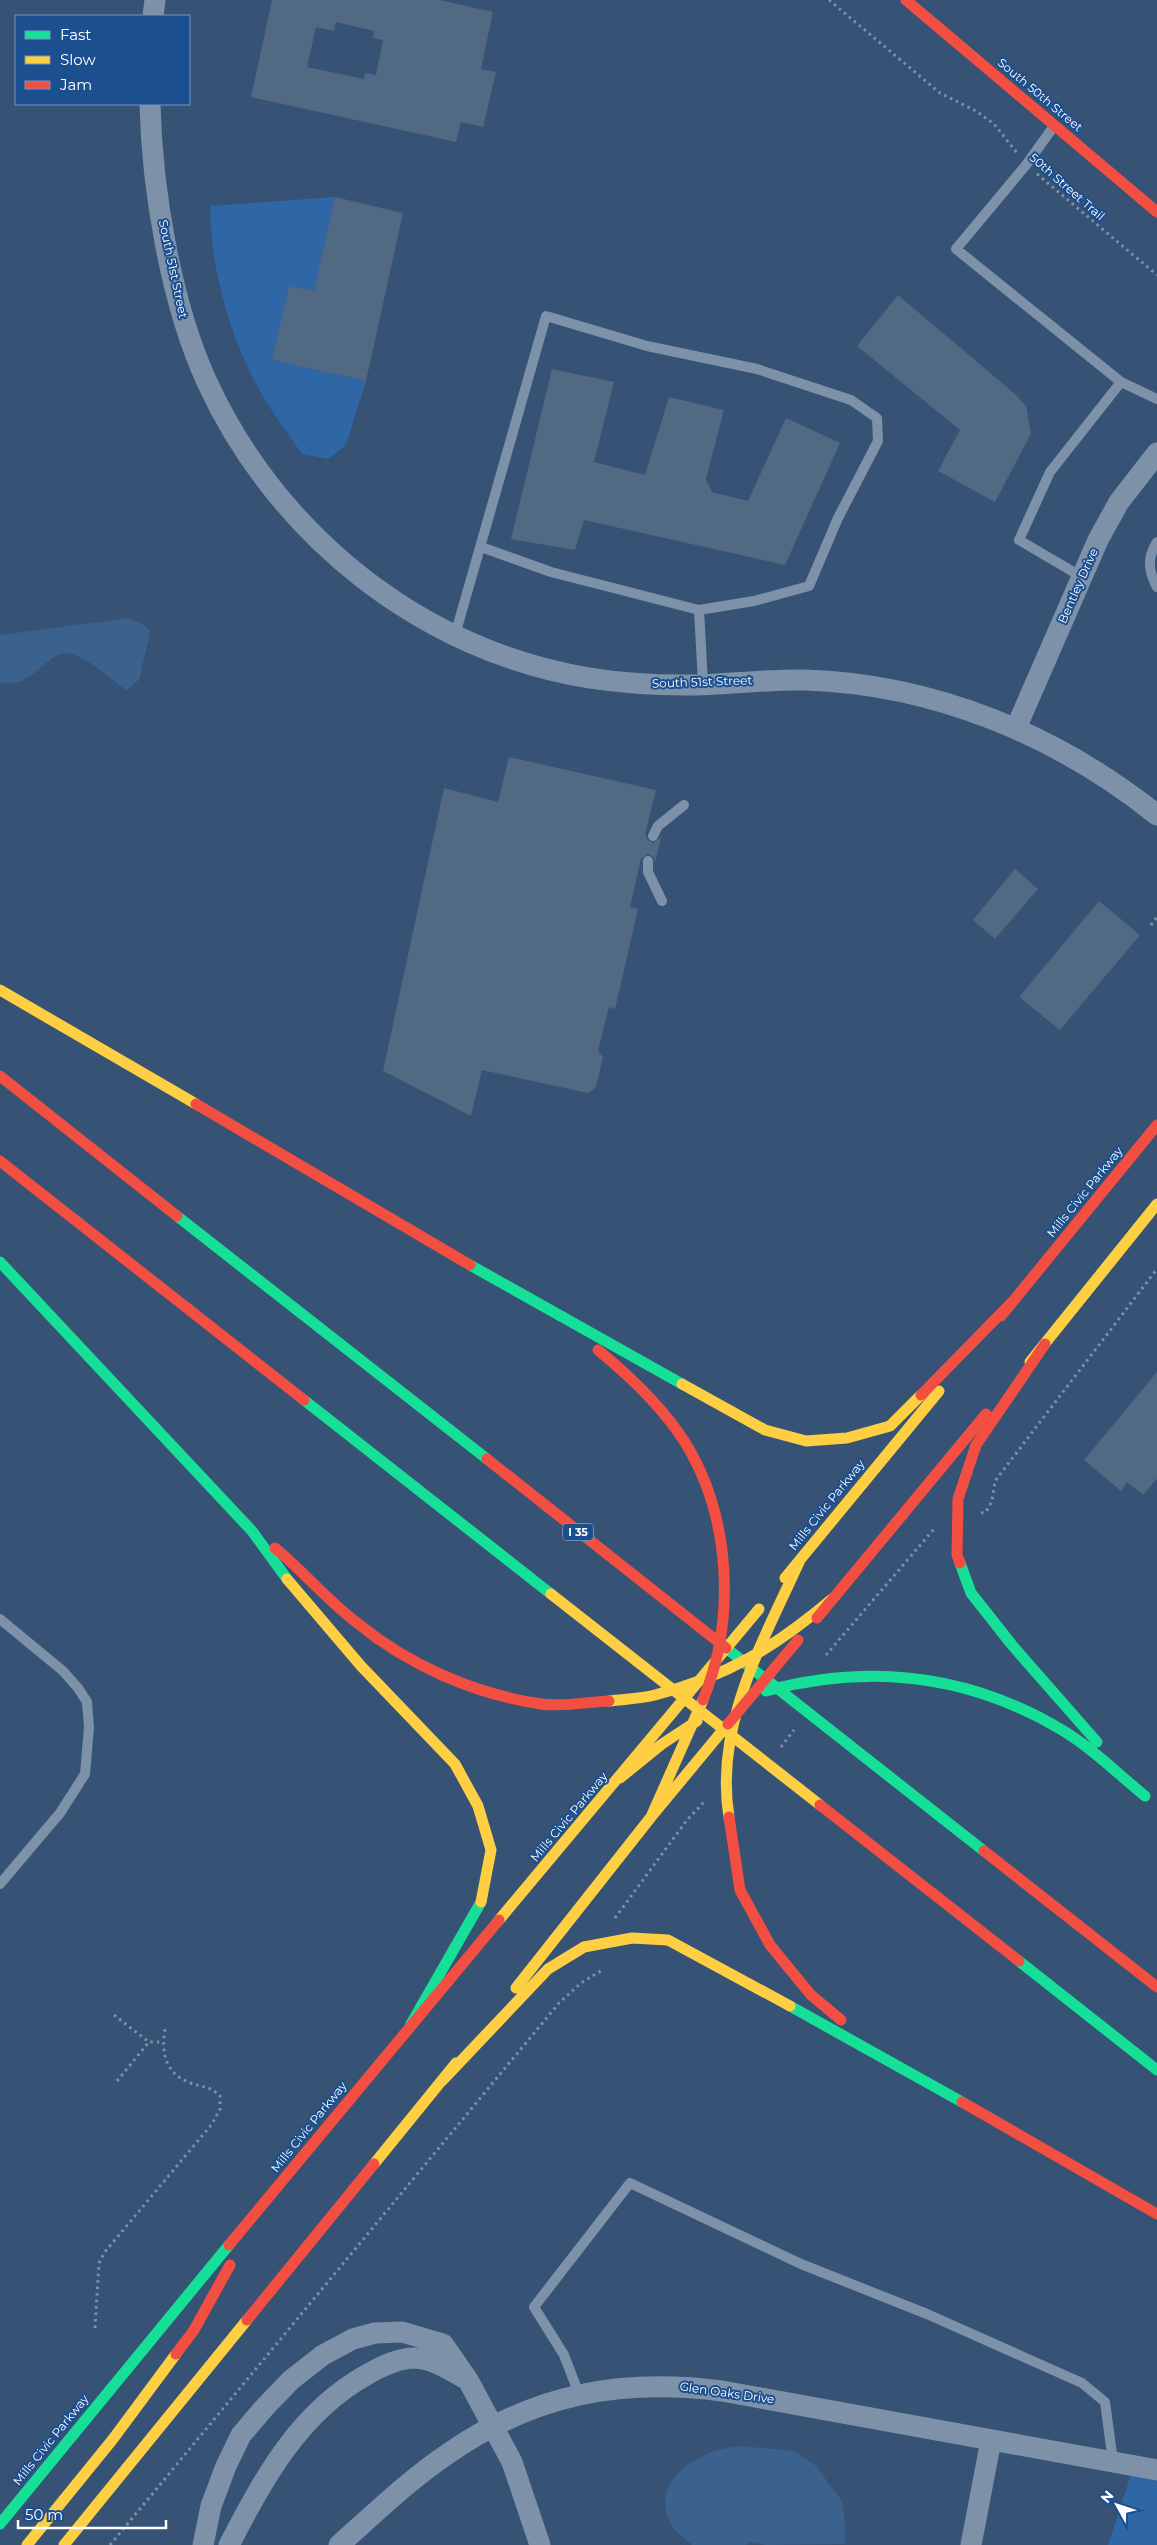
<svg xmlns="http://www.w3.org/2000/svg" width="1157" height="2545" font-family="Montserrat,sans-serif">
	<rect width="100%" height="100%" fill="#365274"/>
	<path fill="#2f66a5" d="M335 197 319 270 386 286 382 306 289 286 273 360 366 381 346 445 328 459 302 454C290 437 277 419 265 400 231 343 211 273 210 206Z
		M1134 2465 1157 2470V2545H1108Z"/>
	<path fill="#3b618d" d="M129 618 143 624 149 630V638L139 680 126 690C110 679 90 659 71 654 48 647 32 692 0 682V635Z
		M739 2446 794 2451 815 2465 842 2501 845 2523V2544L767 2545 749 2542 747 2545H692C686 2539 677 2534 672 2526 652 2492 678 2466 709 2453 718 2449 729 2448 739 2446Z"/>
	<path fill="#526984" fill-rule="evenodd" d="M272 0H440L493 12 481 69 496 72 483 127 461 122 456 142 251 97ZM336 22 374 31 373 38 383 40 376 75 365 73 364 79 307 67 316 27 334 31Z
		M335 197 403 213 366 381 272 360 289 286 314 291Z
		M898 295 1015 394 1026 406 1031 434 995 502 938 471 960 430 857 346Z
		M552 369 614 382 594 462 645 475 669 397 724 410 706 479 712 492 748 501 786 418 840 443 785 565 584 520 575 550 511 539Z
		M509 757 656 790 645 834 648 840 653 843 661 837 655 862 654 857 648 854 641 859 630 907 638 909 615 1009 609 1007 598 1051 603 1057 596 1087 588 1093 482 1070 471 1116 383 1071 444 788 498 802Z
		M1015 869 1038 889 995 939 973 920Z
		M1099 901 1140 935 1060 1030 1019 997Z
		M1157 1372V1479L1143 1495 1127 1482 1121 1491 1084 1460Z"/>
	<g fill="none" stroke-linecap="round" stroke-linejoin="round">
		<path stroke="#7d92a8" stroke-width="3" stroke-dasharray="2.5 4" stroke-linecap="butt" d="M829 0 940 93 976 111 994 124 1017 153
			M1037 174 1157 275
			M1151 925 1157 917
			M981 1513 986 1512 992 1501 995 1481 1157 1269
			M826 1655 934 1529
			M781 1747 794 1730
			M615 1918 687 1820 704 1802
			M114 2015 149 2042H163
			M117 2081 149 2042
			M95 2328 99 2263 104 2253 212 2124 220 2109V2096C211 2086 200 2087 188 2082 165 2072 161 2052 165 2029
			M110 2545 559 2003 581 1983 604 1969"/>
		<path stroke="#7d92a8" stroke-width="10" d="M1054 126 1026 165 956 249 1121 382 1050 472 1019 540 1082 577
			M1121 382 1157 399
			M1157 542C1147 558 1148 571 1157 587
			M481 547 551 572 699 610
			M455 635 546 316 647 346 757 369 851 400 877 418 878 441 838 518 809 586 754 601 699 610 703 684
			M653 836 658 826 684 805
			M648 861V872L662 901
			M0 1619 63 1671 78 1688 87 1702 89 1727 85 1774 60 1813 0 1884
			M579 2394 564 2355 534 2307 630 2183 801 2264 927 2314 1082 2383 1105 2402 1113 2462"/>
		<path stroke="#7d92a8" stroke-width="21" d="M153 16 155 0
			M150 104C152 190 171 304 207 382 277 535 422 651 589 678 621 683 654 685 686 685 726 685 765 679 805 680 934 684 1057 735 1157 815
			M1016 728 1098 540 1119 502 1157 453
			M203 2545 211 2506 226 2466 241 2435 265 2407 291 2380 323 2355 353 2339 375 2333 402 2332 443 2344 468 2380 512 2462 540 2545
			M229 2545C264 2478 299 2412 368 2374 382 2366 398 2358 415 2358 433 2359 448 2369 464 2378
			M339 2545C374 2514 410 2479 449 2453 534 2394 621 2378 722 2391L1157 2470
			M971 2545 991 2440"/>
		<path stroke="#16e098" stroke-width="11" d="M177 1216 487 1459
			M0 1262 252 1531 287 1579
			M470 1265 682 1384
			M304 1400 551 1594
			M960 1563 971 1593 1012 1645 1097 1742
			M726 1648 984 1851
			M766 1691C870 1663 968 1674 1062 1730 1092 1748 1118 1774 1145 1796
			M1019 1961 1157 2070
			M790 2006 962 2102
			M411 2024 481 1902
			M0 2524 229 2245"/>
		<path stroke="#ffcf43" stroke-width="11" d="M0 990 196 1104
			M1030 1362 1157 1204
			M682 1384 765 1430 806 1441 847 1438 890 1426 921 1395
			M785 1578 939 1391
			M287 1579 361 1666 455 1764 478 1806 491 1850 481 1902
			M551 1594 820 1805
			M609 1701C624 1699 640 1699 655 1695 728 1676 775 1647 832 1599
			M620 1778 662 1744 697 1721
			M651 1817 703 1700
			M729 1817C714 1725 763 1642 800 1560
			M499 1920 759 1609
			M516 1988 651 1817 728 1724
			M442 2081 548 1969 584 1947 632 1938 668 1940 790 2006
			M374 2164 456 2063
			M27 2545 113 2439 176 2354
			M64 2545 247 2320"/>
		<path stroke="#f24e42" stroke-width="11" d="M906 0 1157 212
			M0 1076 177 1216
			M196 1104 470 1265
			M0 1161 304 1400
			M1001 1316 1157 1125
			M598 1350C631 1377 663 1407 686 1444 731 1518 736 1620 703 1700
			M921 1395 1016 1298
			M487 1459 726 1648
			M275 1548C303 1571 327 1600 356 1622 408 1665 474 1694 541 1704 562 1707 587 1702 609 1701
			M960 1563 957 1555 958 1499 976 1445 1045 1344
			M817 1618 986 1414
			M728 1724 798 1640
			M820 1805 1019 1961
			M729 1817 740 1890 770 1945 811 1995 841 2020
			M984 1851 1157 1987
			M962 2102 1157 2214
			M229 2245 499 1920
			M247 2320 374 2164
			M176 2354 194 2330 230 2265"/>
	</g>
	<g text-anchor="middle" stroke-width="4" stroke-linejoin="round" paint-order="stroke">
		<rect fill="#1b4f8f" stroke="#bbcadd" stroke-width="1" x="563" y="1523.5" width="30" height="17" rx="4"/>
		<g font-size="11" font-weight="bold" fill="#fff">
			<text x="578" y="1536">I 35</text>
		</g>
		<g font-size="12" fill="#fff" stroke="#1b4f8f">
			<text transform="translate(1040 95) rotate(40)" y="4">South 50th Street</text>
			<text transform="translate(1067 187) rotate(41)" y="4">50th Street Trail</text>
			<text transform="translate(173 269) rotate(78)" y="4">South 51st Street</text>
			<text transform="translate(1078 586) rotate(-66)" y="4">Bentley Drive</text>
			<text transform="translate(702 682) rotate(-2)" y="4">South 51st Street</text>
			<text transform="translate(1085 1192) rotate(-51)" y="4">Mills Civic Parkway</text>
			<text transform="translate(827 1505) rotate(-51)" y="4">Mills Civic Parkway</text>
			<text transform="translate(569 1817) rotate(-50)" y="4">Mills Civic Parkway</text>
			<text transform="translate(309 2127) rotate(-51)" y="4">Mills Civic Parkway</text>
			<text transform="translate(727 2393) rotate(8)" y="4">Glen Oaks Drive</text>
			<text transform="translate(51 2440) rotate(-51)" y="4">Mills Civic Parkway</text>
		</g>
	</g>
	<rect x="15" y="15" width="175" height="90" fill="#1b4f8f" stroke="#7695bc"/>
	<rect x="25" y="31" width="25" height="8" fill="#16e098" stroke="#7695bc"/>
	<text x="60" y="40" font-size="15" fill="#ffffff">Fast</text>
	<rect x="25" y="56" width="25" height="8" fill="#ffcf43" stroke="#7695bc"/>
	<text x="60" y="65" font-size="15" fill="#ffffff">Slow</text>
	<rect x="25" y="81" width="25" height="8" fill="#f24e42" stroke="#7695bc"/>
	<text x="60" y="90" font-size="15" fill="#ffffff">Jam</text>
	<g transform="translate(1117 2505) rotate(310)" stroke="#1b4f8f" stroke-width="4" paint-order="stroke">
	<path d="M0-4L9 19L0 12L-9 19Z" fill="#ffffff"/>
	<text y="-8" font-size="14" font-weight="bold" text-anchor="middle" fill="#ffffff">N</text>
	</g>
	<path d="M18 2520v8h148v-8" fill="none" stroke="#ffffff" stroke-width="2.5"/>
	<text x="25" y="2520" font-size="15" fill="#ffffff" stroke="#1b4f8f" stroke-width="4" paint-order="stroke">50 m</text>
</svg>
